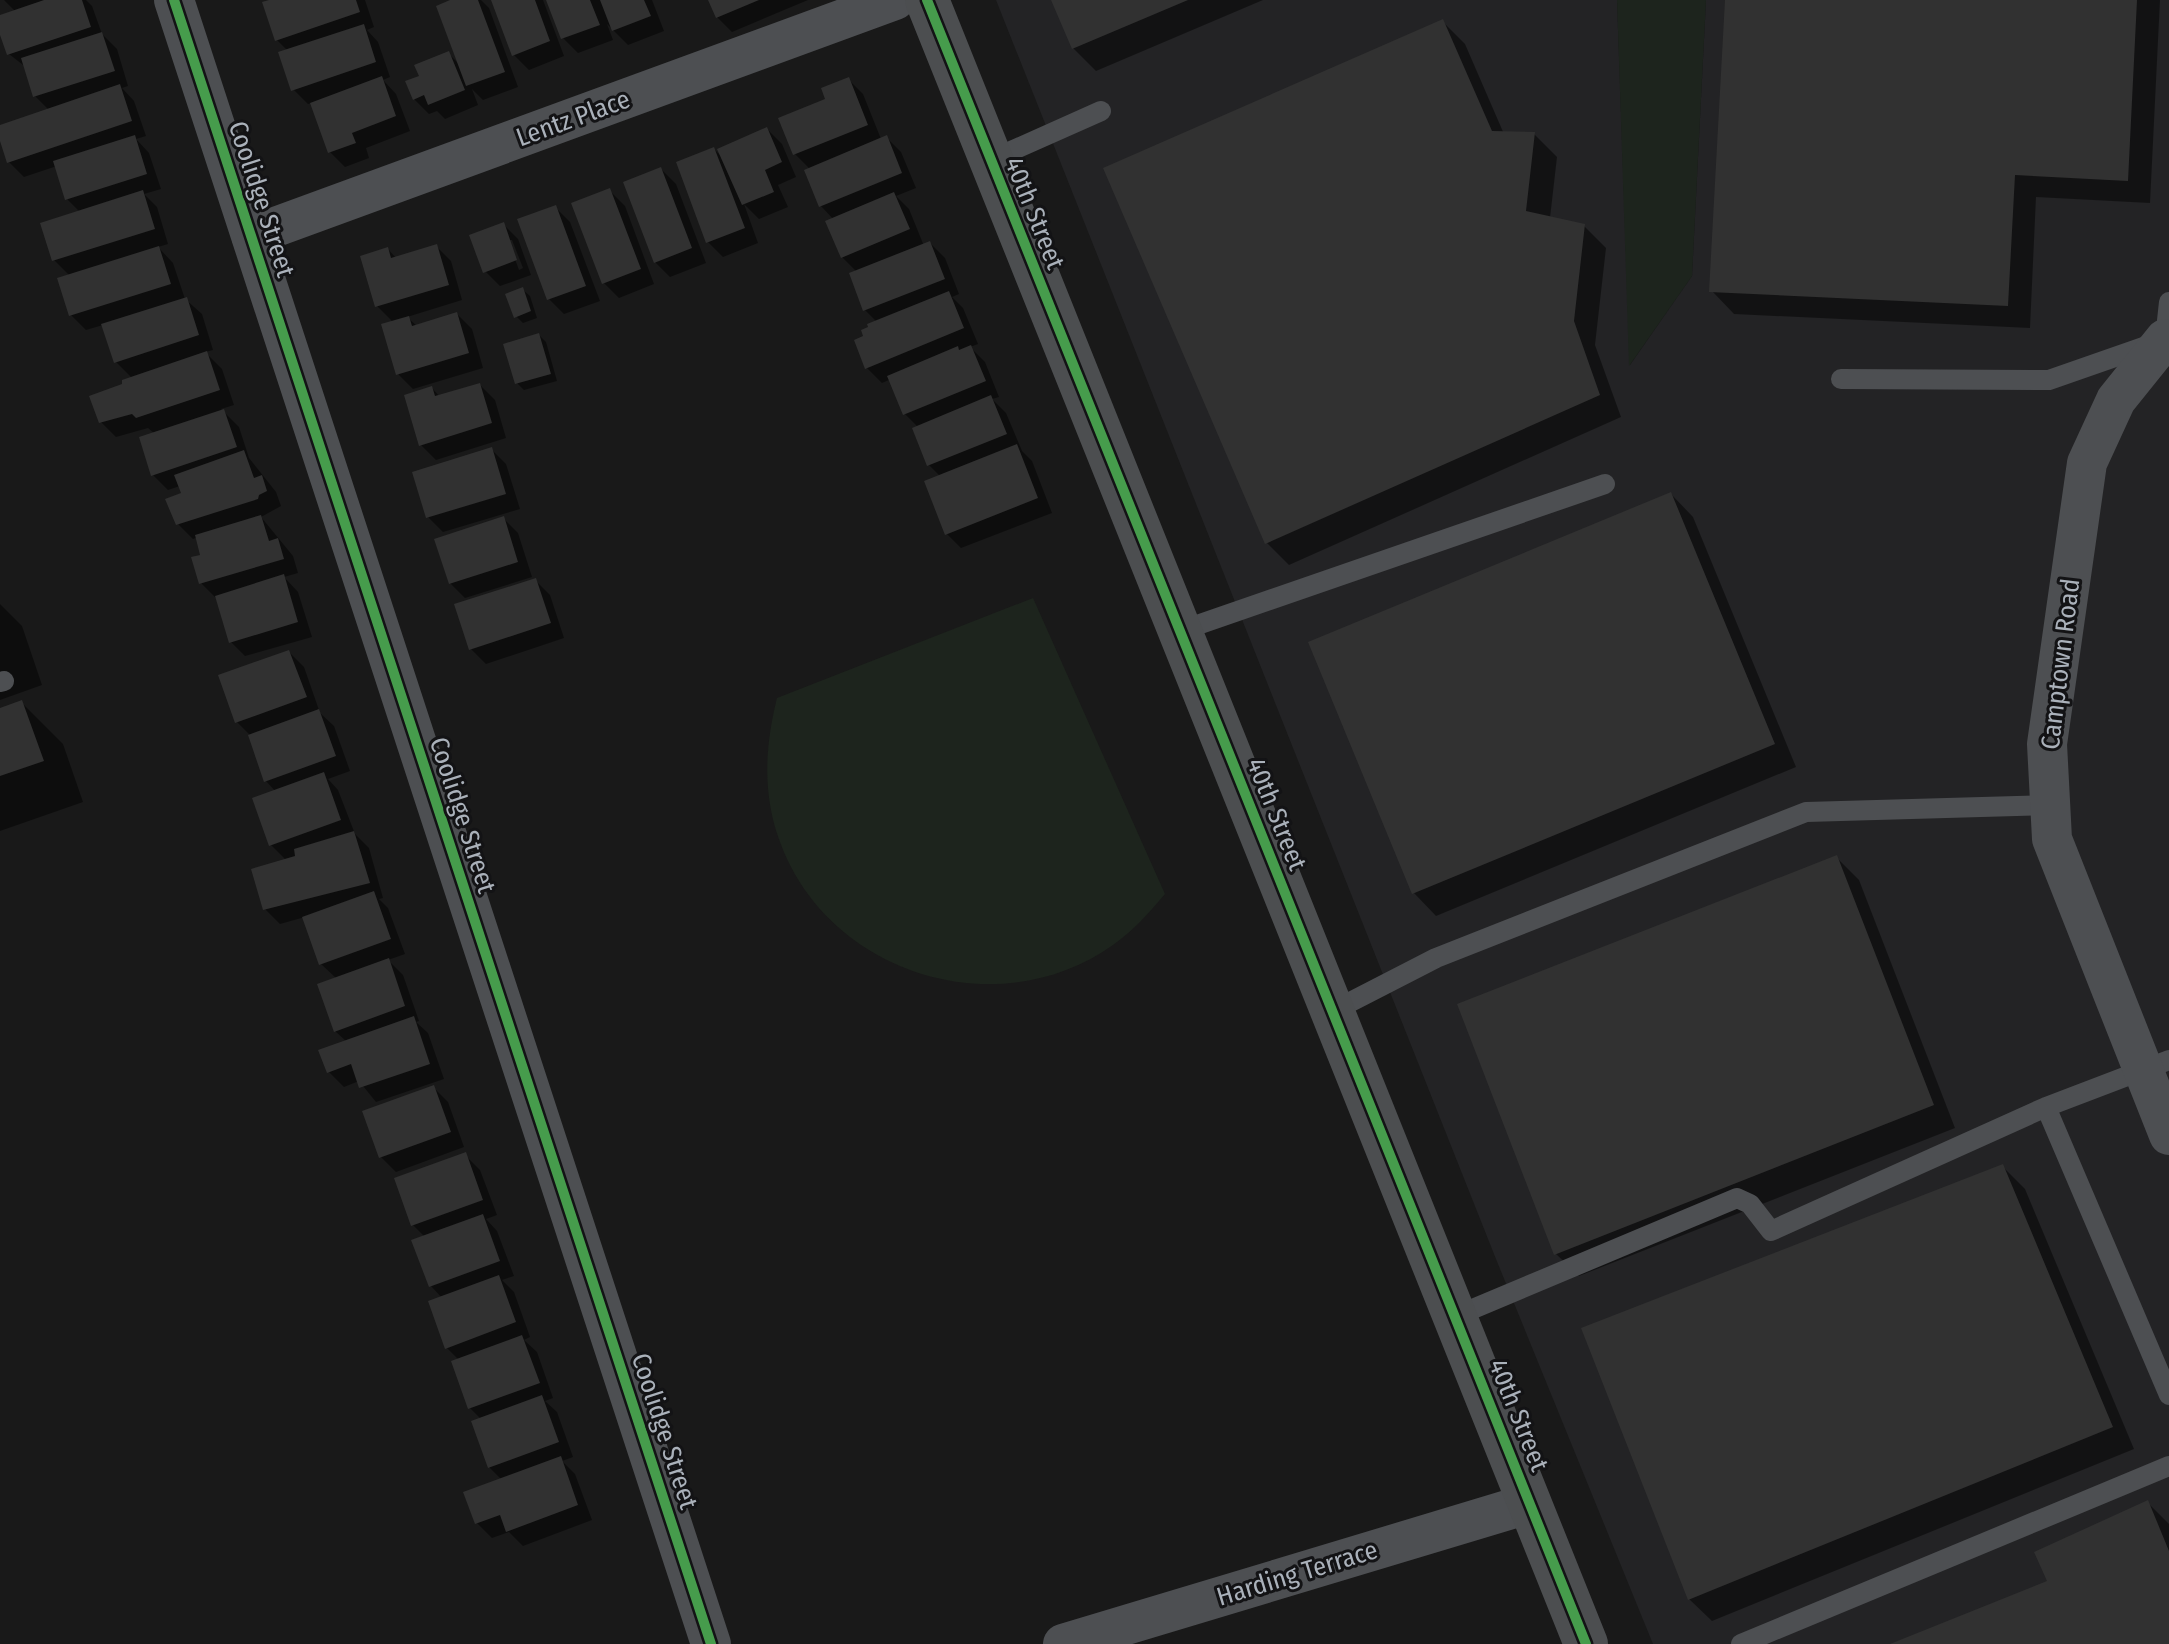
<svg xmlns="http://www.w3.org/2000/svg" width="2169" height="1644" font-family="'Fira Sans Condensed',sans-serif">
	<rect width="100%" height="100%" fill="#191919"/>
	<path fill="#232325" d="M996 0H1617L1630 365 1692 276 1706 0H2169V1644H1653L1496 1259Z"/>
	<path fill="#1d241d" d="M1617 0H1706L1692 276 1629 366Z
		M1033 598 1165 894C1149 913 1133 931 1113 945 998 1027 828 974 780 842 762 794 765 746 777 698Z"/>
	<path fill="#0007" fill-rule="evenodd" d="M4 0H86L92 6 102 34 117 49 128 86 122 88 134 101 146 136 136 139 149 153 161 189 144 194 157 207 168 244 158 247 173 263 185 299 202 314 213 350 205 352 222 369 234 405 221 409 239 427 249 458 276 492 281 506 261 517 293 556 298 573 284 577 298 592 312 637 245 656 230 641 216 598 201 583 203 556 198 537 193 539 178 524 183 494 180 486 168 490 153 475 155 434 148 428 116 437 101 422 124 385 132 378 116 362 103 325 86 330 71 315 70 276 54 260 80 212 67 199 57 166 24 177 9 162 0 127 49 110 35 96 27 68 9 54 0 17 16 12Z
		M274 0H365L374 27 367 30 378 42 390 77 383 80 396 94 410 131 366 148 369 158 345 167 330 152 312 103 308 104 293 89 288 51 277 40Z
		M456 0H481L489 8 518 87 483 100 472 89 478 105 445 119 437 111 429 114 414 99 421 77 448 53 461 66Z
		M493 0H543L564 56 529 70 514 55Z
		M548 0H652L664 31 628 45 607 24 613 40 578 53 563 38Z
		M711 0H808L732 32 717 17Z
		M1053 0H1263L1096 71 1073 48Z
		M1727 0H2160L2150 203 2036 197 2030 328 1734 314 1712 291Z
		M1442 21 1465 44 1504 134H1534L1557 157 1550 218 1584 226 1606 248 1595 345 1621 417 1289 565 1267 543Z
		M848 79 863 94 881 139 886 137 901 152 916 188 896 196 909 209 924 246 930 243 945 258 959 294 952 297 963 308 978 344 970 347 985 362 999 397 992 399 1006 413 1022 451 1032 461 1052 513 961 548 946 533 940 476 929 465 918 427 905 414 891 379 882 383 867 368 866 337 877 322 865 310 857 272 842 257 834 220 821 206 810 169 795 154 828 100Z
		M767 129 782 144 796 177 778 185 788 207 759 219 744 204 758 243 723 257 708 242 714 149 724 159Z
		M661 169 676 184 706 263 670 277 655 262Z
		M610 191 625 206 654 284 619 298 604 283Z
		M555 207 570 222 600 301 564 314 549 299 520 221Z
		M503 224 518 239 531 275 500 286 485 271ZM508 240H512L523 268 519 270Z
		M436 246 451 261 462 300 407 317 417 326 457 314 472 329 483 368 413 389 398 374 393 322 377 306 388 249 396 258Z
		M523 290 530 296 537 318 523 323 516 316Z
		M539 335 546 342 557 381 524 390 517 383Z
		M480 385 495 400 506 438 436 460 421 445 432 388 440 397Z
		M491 449 506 464 520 509 443 532 428 517Z
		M1671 494 1693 517 1796 767 1436 916 1414 893Z
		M503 518 518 533 532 577 465 598 450 583Z
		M535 580 550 595 564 638 486 664 471 649Z
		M0 604 22 626 42 685 0 700Z
		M289 652 304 667 320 713 334 726 350 771 328 779 338 790 355 834 369 848 383 898 379 899 388 908 405 954 388 960 403 975 419 1021 416 1022 428 1033 444 1079 376 1102 359 1081 344 1087 329 1072 347 1042 335 1031 337 979 321 964 305 917 280 924 265 909 287 861 271 845 255 799 276 792 266 781 250 735 237 722Z
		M22 703 63 744 83 802 0 831V710Z
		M1836 857 1859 880 1955 1128 1579 1276 1556 1254Z
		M433 1087 448 1102 464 1147 396 1172 381 1157Z
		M465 1155 480 1170 497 1215 486 1219 497 1231 514 1276 502 1280 514 1292 530 1337 524 1340 537 1352 553 1398 545 1401 557 1412 573 1457 562 1461 575 1474 592 1520 523 1546 509 1532 492 1538 477 1523 502 1480 489 1467 481 1419 470 1408 459 1360 447 1348 442 1298 431 1286 425 1237 413 1225Z
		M2003 1167 2025 1189 2134 1449 1712 1621 1689 1599Z
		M2148 1503 2169 1524V1644H1895L2050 1582Z"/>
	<path fill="#313131" d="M44 0H82L91 27 7 55 0 35V15Z
		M269 0H356L360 12 275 41 262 2Z
		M450 0H478L505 72 466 86 436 6Z
		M491 0H535L550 41 512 56Z
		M546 0H590L600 25 561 39Z
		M600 0H644L651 16 612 31Z
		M708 0H759L716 18Z
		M1051 0H1188L1072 49Z
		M1725 0H2137L2128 181 2015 175 2008 306 1709 292Z
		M1443 19 1492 131 1535 132 1526 211 1585 224 1574 321 1600 395 1265 544 1103 168Z
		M364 24 376 62 291 91 278 52Z
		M102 32 115 71 33 97 21 58Z
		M449 51 465 90 428 105 424 95 413 100 405 81 419 76 414 65Z
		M382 76 396 116 352 133 356 143 328 153 310 103Z
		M849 77 868 125 793 155 778 118 825 99 821 88Z
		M120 84 132 121 7 163 0 141V125Z
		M767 127 782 162 765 170 774 192 742 205 717 149Z
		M135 135 147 174 65 200 53 161Z
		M887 135 902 173 819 207 804 170Z
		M714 147 745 228 706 243 676 162Z
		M661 167 692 248 654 263 623 182Z
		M610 188 641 269 602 284 571 203Z
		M143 190 155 229 52 261 40 223Z
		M894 192 910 229 841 258 825 221Z
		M556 205 586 286 547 300 517 219Z
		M504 222 517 260 483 273 469 235Z
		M930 241 945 279 863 311 849 273Z
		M437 244 449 285 375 307 360 256 388 247 391 258Z
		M159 246 171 284 69 316 57 278Z
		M523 287 531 311 514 318 505 294Z
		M949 291 964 328 865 369 854 340 863 336 861 330 868 327 867 324Z
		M187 297 199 335 114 363 101 324Z
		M457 312 469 353 396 375 381 324 409 316 412 326Z
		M539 333 551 374 515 384 503 344Z
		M971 345 986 381 903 415 887 376 958 346 959 350Z
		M207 351 220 390 136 418 132 414 99 423 89 396 122 384V380Z
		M480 383 492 423 419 446 404 395 432 386 435 396Z
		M991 395 1007 434 927 466 912 428Z
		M224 409 237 447 151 476 139 437Z
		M1017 444 1038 498 945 535 924 481Z
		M492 447 506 494 426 518 412 472Z
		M244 450 254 478 262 475 267 491 259 495 258 499 176 525 165 499 181 493 174 475Z
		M1671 492 1775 744 1412 894 1308 642Z
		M261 515 269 541 278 538 284 559 199 584 191 557 200 555 195 535Z
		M504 516 518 562 449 584 434 539Z
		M284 574 298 622 229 643 215 596Z
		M536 578 551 623 469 650 454 604Z
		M289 650 307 697 235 723 218 675Z
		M22 700 44 761 0 776V708Z
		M319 709 336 756 264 782 248 735Z
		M324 772 341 820 269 846 252 798Z
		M354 831 370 883 263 910 251 869 295 856 294 849Z
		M1837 855 1934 1105 1554 1255 1457 1004Z
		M374 891 391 939 319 965 302 917Z
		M389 958 405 1006 334 1032 317 984Z
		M414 1016 430 1064 359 1088 351 1064 327 1073 318 1050Z
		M434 1085 451 1132 379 1158 362 1111Z
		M466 1152 483 1200 411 1226 394 1178Z
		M2003 1164 2113 1427 1688 1600 1581 1328Z
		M483 1214 500 1261 429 1287 411 1240Z
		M499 1275 516 1322 445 1349 428 1301Z
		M522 1335 540 1383 468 1409 451 1361Z
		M542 1395 559 1442 488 1468 471 1421Z
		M561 1456 578 1505 506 1532 500 1515 475 1524 463 1492Z
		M2148 1500 2169 1551V1644H1890L2047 1581 2034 1552Z"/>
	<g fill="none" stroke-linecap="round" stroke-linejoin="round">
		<path stroke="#4d4f52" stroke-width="20" d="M991 160 1101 111
			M2165 339 2169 302
			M1841 379 2049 380 2155 343
			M1180 631 1605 484
			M0 682 4 681
			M1333 1011 1436 958 1806 812 2050 805
			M2046 1107 2169 1395
			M1456 1316 1737 1198 1750 1204 1771 1231 2046 1107 2169 1060
			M1741 1644 2169 1466"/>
		<path stroke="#4d4f52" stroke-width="40" d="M174 0 711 1644
			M251 236 895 0
			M2165 339 2116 400 2087 463 2047 744 2052 839 2169 1135
			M1063 1644 1531 1503"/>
		<path stroke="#4c4e50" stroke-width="44" d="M927 0 1586 1644"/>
		<g stroke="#131315" stroke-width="15">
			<path id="cycleway" d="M174 0 711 1644
				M927 0 1586 1644"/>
		</g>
		<use href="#cycleway" stroke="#469c4c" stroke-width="10"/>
	</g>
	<g text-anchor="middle" stroke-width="6" stroke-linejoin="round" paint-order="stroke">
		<g font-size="26" fill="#aab1ba" stroke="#131315">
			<text transform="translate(573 118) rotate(-20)" y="9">Lentz Place</text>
			<text transform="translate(262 199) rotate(72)" y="9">Coolidge Street</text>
			<text transform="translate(1035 213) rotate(68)" y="9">40th Street</text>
			<text transform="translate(2060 664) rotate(-83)" y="9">Camptown Road</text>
			<text transform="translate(1277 814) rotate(68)" y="9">40th Street</text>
			<text transform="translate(463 815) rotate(72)" y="9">Coolidge Street</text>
			<text transform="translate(1519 1415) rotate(68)" y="9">40th Street</text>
			<text transform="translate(665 1431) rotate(72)" y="9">Coolidge Street</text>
			<text transform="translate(1297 1573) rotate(-17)" y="9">Harding Terrace</text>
		</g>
	</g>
</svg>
